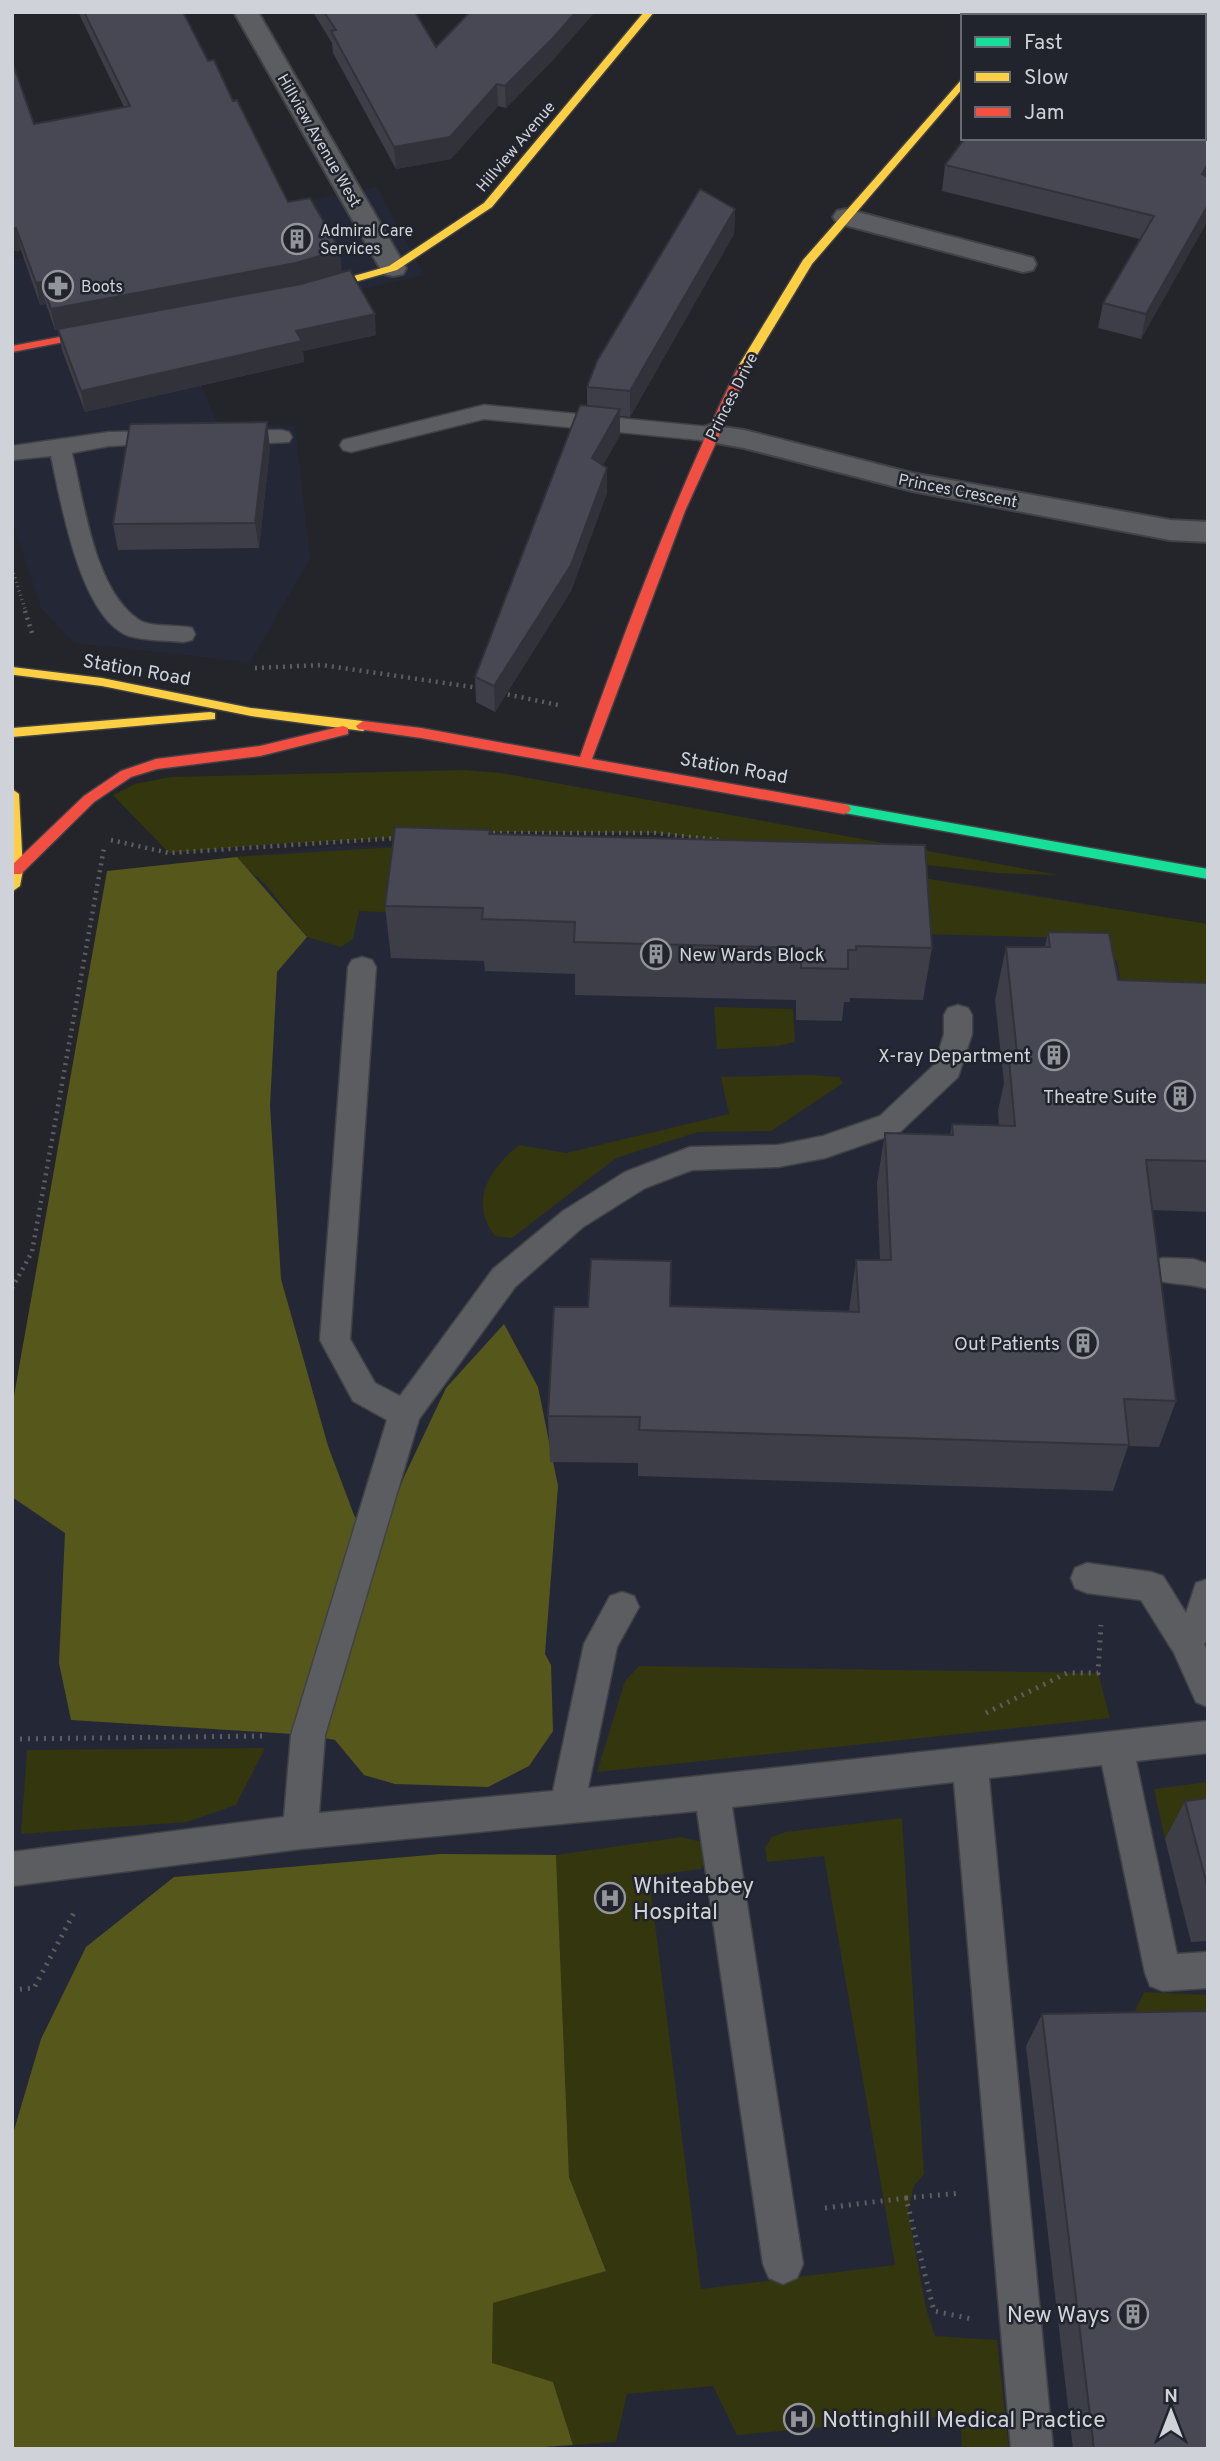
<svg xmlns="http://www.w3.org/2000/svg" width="1220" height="2461" font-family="Overpass,sans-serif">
	<rect width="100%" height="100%" fill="#24252a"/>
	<path fill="#242836" d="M377 187 424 275 178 331 219 427 295 425 310 559 250 662 74 643 41 608 12 520V260Z
		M656 843 1005 889 1208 926V2449H12V1407L107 871 338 846Z"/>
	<path fill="#34360d" d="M465 770 501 773 1059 875 996 873 655 833 509 832 275 844 169 853 113 795 135 784 170 777Z
		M431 845 917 877 1208 924V1032L1130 1033 1117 961 1080 938 919 934 359 911 353 939 341 947 307 937 265 884 233 857Z
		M714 1007 793 1009 795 1042 778 1046 717 1049Z
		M809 1075 839 1077 843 1083 771 1131 698 1132 616 1158 512 1238 495 1236C468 1201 490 1169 519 1145L566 1153 729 1114 721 1077Z
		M639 1666 1098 1673 1110 1718 597 1772 625 1681Z
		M265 1748 236 1805 187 1822 21 1834 27 1750Z
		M1208 1782V1834L1165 1839 1154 1789Z
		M902 1818 924 2174 914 2186 908 2211 926 2308 935 2336 997 2340 1009 2449H962L960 2415 737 2435 713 2386 627 2394 616 2442 573 2445 553 2382 492 2364 493 2303 606 2270 569 2177 556 1855 682 1837 701 1842 709 1854 701 1869 649 1876 701 2289 895 2265 824 1856 767 1862 765 1847 772 1837 786 1832Z
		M1144 1992 1208 1995V2179L1119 2045Z"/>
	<path fill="#55581a" d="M237 857 307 937 277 972 270 1106 281 1279 328 1446 354 1515 375 1551 404 1477 446 1388 504 1324 538 1387 558 1486 545 1654 551 1665 553 1731 529 1766 488 1787 395 1784 364 1775 335 1740 308 1735 71 1720 59 1663 65 1533 12 1497V1407L107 871Z
		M441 1854 556 1855 569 2177 606 2271 493 2303 492 2363 553 2382 573 2445 513 2449H12V2137L41 2039 86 1947 174 1877Z"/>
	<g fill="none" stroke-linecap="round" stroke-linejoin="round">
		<g stroke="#404246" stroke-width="3">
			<path id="lane" d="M484 405 710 427 718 429 721 434 718 439 710 441 484 419 351 452 343 450 340 445 343 440Z
				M281 430 289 432 292 437 289 442 227 445 219 443 216 438 219 433 227 431Z
				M167 431 175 433 178 438 175 443 109 446 72 453C84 502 94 590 139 620 151 628 177 624 192 628L195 634 192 640 183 642C166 640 145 641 129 636 80 618 61 502 51 456L12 460V446L109 432Z
				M362 957 372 960 376 967 350 1339 375 1383 400 1396 493 1269 563 1211 625 1172 690 1147 778 1145 823 1136 880 1116 935 1064 944 1034V1015L948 1008 958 1005 968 1008 972 1015V1034L958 1077 900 1132 825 1158 778 1167 692 1170 645 1188 583 1227 515 1287 419 1419 325 1735 319 1813 553 1791 584 1644 610 1596 622 1592 634 1596 639 1607 617 1647 588 1788 1208 1721V1753L1136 1761 1177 1954 1208 1952V1988L1163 1991 1150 1986 1145 1973 1102 1765 989 1778 1053 2449H1011L954 1782 732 1807 803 2264 797 2278 783 2284 769 2278 763 2264 697 1811 300 1849 12 1886V1852L284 1817 291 1735 387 1420 353 1401 320 1340 348 967 352 960Z
				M1163 1258 1193 1259 1208 1264V1289C1189 1283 1171 1285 1152 1279L1148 1270 1152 1261Z
				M1087 1563 1151 1572 1163 1576 1186 1613 1196 1583 1208 1579V1639L1204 1644 1208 1652V1707L1196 1702 1174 1653 1141 1600 1087 1593 1075 1588 1071 1578 1075 1568Z"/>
		</g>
		<g stroke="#404246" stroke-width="4">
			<path id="street" d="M234 12H258L406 268 403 274 393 276 383 274 380 268Z
				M1010 12H1034L1031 16H1007Z
				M846 209 1033 258 1036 264 1033 270 1023 272 837 223 833 217 837 211Z
				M710 425 744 430 912 473 1170 520 1208 522V542L1170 540 912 491 744 448 700 440 696 434 700 428Z"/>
		</g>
		<g stroke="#404246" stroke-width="3">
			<path id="fast" d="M844 804 1208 869V879L839 812 837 809 839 806Z"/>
		</g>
		<g stroke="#404246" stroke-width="3">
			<path id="slow" d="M644 12H654L492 207 397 270 309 295H301V291L389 266 484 203Z
				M963 78V88L812 264 751 365 741 367 739 365 803 260Z
				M12 667 102 678 251 708 363 721 370 726 363 731 251 716 102 686 15 675H12Z
				M210 712 215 713V719L12 737 13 728Z
				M12 789 19 794 23 870 20 886 13 891Z"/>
		</g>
		<g stroke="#404246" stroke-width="3">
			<path id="jam" d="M112 327 118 330 116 332 12 352V346Z
				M745 362 751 365 685 511 592 759 844 804 849 806 851 809 849 812 844 814 421 738 358 729 356 726 363 721 421 728 580 757C627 624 677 492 739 365Z
				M343 726 348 728V734L260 756 157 769 131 777 94 802 21 874H12V865L84 796 121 771 156 759 260 746Z"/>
		</g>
		<path stroke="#5d5e61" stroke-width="3.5" stroke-dasharray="1 3.5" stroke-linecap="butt" d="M12 569 26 612"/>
		<path stroke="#5d5e61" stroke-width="4.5" stroke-dasharray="2 5" stroke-linecap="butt" d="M25 611 32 633
			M255 668 322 665 479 688
			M501 693 558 705
			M486 833H655L719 840
			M111 840 169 853 397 838
			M12 1288 32 1252 104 848"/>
		<path stroke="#5d5e61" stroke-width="5" stroke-dasharray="2 6" stroke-linecap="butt" d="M986 1713 1067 1673H1098L1101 1625
			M12 1739 263 1736
			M12 1990 34 1988 76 1909
			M906 2198 961 2193
			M825 2208 906 2198 934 2311 972 2319"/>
		<use href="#lane" fill="#5b5d61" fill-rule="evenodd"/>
		<use href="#street" fill="#5b5d61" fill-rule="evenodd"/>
		<use href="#fast" fill="#16e098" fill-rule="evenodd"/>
		<use href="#slow" fill="#ffcf43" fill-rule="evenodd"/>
		<use href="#jam" fill="#f24e42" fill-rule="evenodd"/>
	</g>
	<path fill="#3d3e48" d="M79 12H183L208 61 233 101 288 202 342 272 301 284 376 335 303 351 304 362 85 412 62 350 58 330H55L46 304 40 305 21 250 14 251 12 246V71L34 124 124 107 80 16Z
		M313 12H415L436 47 553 60 506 108 498 106 451 159 396 169 333 53 332 43Z
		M945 165 1208 220 1141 339 1098 328 1103 303 1140 239 942 191Z
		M735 209 734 234 630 417 620 416V435L603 465 607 468V493L571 591 495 712 476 702 475 677 587 406V387Z
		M270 448 259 548 118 550 113 524Z
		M490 834 932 948 923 1000 850 998V1002H844L842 1021 796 1020V1000L575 995V974L485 971 484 961 391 958 385 906Z
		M1048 932 1118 980 1208 983V1212L1152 1210 1176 1401 1159 1447 1128 1446 1113 1491 638 1476V1463L550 1462 548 1416 588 1307 670 1306 849 1311 856 1260H880L877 1183 885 1133 950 1135 952 1124 999 1126 998 1111 1004 1083 995 1000 1006 947H1045Z
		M1208 1798V1941L1191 1942 1165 1839 1185 1801Z
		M1042 2014 1208 2449H1073L1026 2046Z"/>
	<path fill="#32323b" d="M576 12H595L553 60 506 108 505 86Z
		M497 84 498 106 451 159 396 169 394 147Z
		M1208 164V181L1202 174Z
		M1208 205V220L1141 339 1146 314Z
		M735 209 734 234 630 417V391Z
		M16 228 21 250 14 251 12 244V229Z
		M340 250 342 272 298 284 55 330 51 309Z
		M41 282 46 304 40 305 36 283Z
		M375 314 376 335 303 351 304 362 85 412 81 391 296 331Z
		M620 409V435L593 483 592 458Z
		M267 422 270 448 259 548 255 523Z
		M607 468V493L571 591 495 712 494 686Z"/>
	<path fill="#474854" stroke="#32323b" stroke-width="2" d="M84 12H183L208 61 214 60 233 101 237 100 288 202 310 198 340 250 296 263 51 309 41 282 36 283 16 228 12 229V71L14 67 34 124 130 106Z
		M324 12H415L436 47 470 12H576L553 38 505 86 497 84 450 137 394 147 331 31 336 30Z
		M1059 12H1208V164L1202 174 1208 177V205L1146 314 1103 303 1154 216 945 165 965 138H1204V16H1057Z
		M700 189 735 209 630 391 587 387 597 361Z
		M350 270 375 314 296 331 302 341 81 391 58 329 301 284Z
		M580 405 620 409 592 458 607 468 571 565 494 686 475 677Z
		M267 422 255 523 113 524 130 424Z
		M395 827 490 830 489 834 925 845 932 948 856 946V950H848V969L801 968V948L574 942 575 922 482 919 483 908 385 906Z
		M1048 932 1109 933 1118 980 1208 983V1161L1146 1160 1176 1401 1124 1399 1129 1445 639 1430 640 1417 548 1416 554 1307H588L591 1259 671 1261 670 1306 859 1312 856 1260H891L885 1133 953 1135 952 1124 1015 1126 1009 1060 1018 1063 1006 947H1050Z
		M1208 1798V1889L1185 1801Z
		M1208 2011V2449H1094L1042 2014Z"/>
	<defs>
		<g id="building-ring" transform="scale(1.575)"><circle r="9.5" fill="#21242d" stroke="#93959b" stroke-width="1.5"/><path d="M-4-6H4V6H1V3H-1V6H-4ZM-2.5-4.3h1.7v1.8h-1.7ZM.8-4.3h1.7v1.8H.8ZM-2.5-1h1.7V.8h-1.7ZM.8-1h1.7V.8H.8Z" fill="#93959b"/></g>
		<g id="pharmacy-ring" transform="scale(1.575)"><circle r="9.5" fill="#21242d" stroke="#93959b" stroke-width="1.5"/><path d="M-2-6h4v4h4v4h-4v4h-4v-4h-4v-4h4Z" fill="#93959b"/></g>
		<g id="hospital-ring" transform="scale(1.575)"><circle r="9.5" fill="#21242d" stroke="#93959b" stroke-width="1.5"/><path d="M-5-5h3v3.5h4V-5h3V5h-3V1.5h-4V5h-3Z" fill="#93959b"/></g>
	</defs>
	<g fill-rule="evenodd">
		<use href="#building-ring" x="297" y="239"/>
		<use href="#pharmacy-ring" x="58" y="286"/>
		<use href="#building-ring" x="656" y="954"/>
		<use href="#building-ring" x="1054" y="1055"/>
		<use href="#building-ring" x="1180" y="1096"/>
		<use href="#building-ring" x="1083" y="1343"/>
		<use href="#hospital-ring" x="610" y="1898"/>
		<use href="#building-ring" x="1133" y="2314"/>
		<use href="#hospital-ring" x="799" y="2419"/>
	</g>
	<g text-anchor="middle" stroke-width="5" stroke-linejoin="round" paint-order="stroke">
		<g font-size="16" fill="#cfd2d8" stroke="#21242d">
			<text transform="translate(320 140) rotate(60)" y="6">Hillview Avenue West</text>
			<text transform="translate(515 146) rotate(-50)" y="6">Hillview Avenue</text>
			<text transform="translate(731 396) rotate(-63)" y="6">Princes Drive</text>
			<text transform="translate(958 490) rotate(11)" y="6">Princes Crescent</text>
		</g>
		<g font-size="16" fill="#cfd2d8" stroke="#21242d" text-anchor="start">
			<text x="320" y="236">Admiral Care<tspan x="320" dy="18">Services</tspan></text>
			<text x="81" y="292">Boots</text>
		</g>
		<g font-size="19" fill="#cfd2d8" stroke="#21242d">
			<text transform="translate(137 669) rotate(10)" y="7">Station Road</text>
			<text transform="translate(734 767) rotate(10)" y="7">Station Road</text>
		</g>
		<g font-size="19" fill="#cfd2d8" stroke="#21242d" text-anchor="end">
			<text x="679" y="961" text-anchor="start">New Wards Block</text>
			<text x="1031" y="1062">X-ray Department</text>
			<text x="1157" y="1103">Theatre Suite</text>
			<text x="1060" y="1350">Out Patients</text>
		</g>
		<g font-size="23" fill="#cfd2d8" stroke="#21242d" text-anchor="start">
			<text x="633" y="1893">Whiteabbey<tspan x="633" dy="26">Hospital</tspan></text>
			<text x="1110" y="2322" text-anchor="end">New Ways</text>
			<text x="822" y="2427">Nottinghill Medical Practice</text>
		</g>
	</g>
	<rect width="1220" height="2461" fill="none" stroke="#cfd2d8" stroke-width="28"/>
	<rect x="961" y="14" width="245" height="126" fill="#21242d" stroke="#676a71" stroke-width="2"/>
	<rect x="975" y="37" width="35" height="10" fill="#16e098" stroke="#676a71" stroke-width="2"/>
	<text x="1024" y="49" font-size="21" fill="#cfd2d8">Fast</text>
	<rect x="975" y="72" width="35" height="10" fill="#ffcf43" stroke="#676a71" stroke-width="2"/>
	<text x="1024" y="84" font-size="21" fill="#cfd2d8">Slow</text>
	<rect x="975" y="107" width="35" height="10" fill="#f24e42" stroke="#676a71" stroke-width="2"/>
	<text x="1024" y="119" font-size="21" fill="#cfd2d8">Jam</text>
	<g transform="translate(1171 2412)" stroke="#21242d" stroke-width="5" paint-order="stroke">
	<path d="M0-5L12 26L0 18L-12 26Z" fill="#cfd2d8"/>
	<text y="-10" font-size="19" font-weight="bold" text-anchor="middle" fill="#cfd2d8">N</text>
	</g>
</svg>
